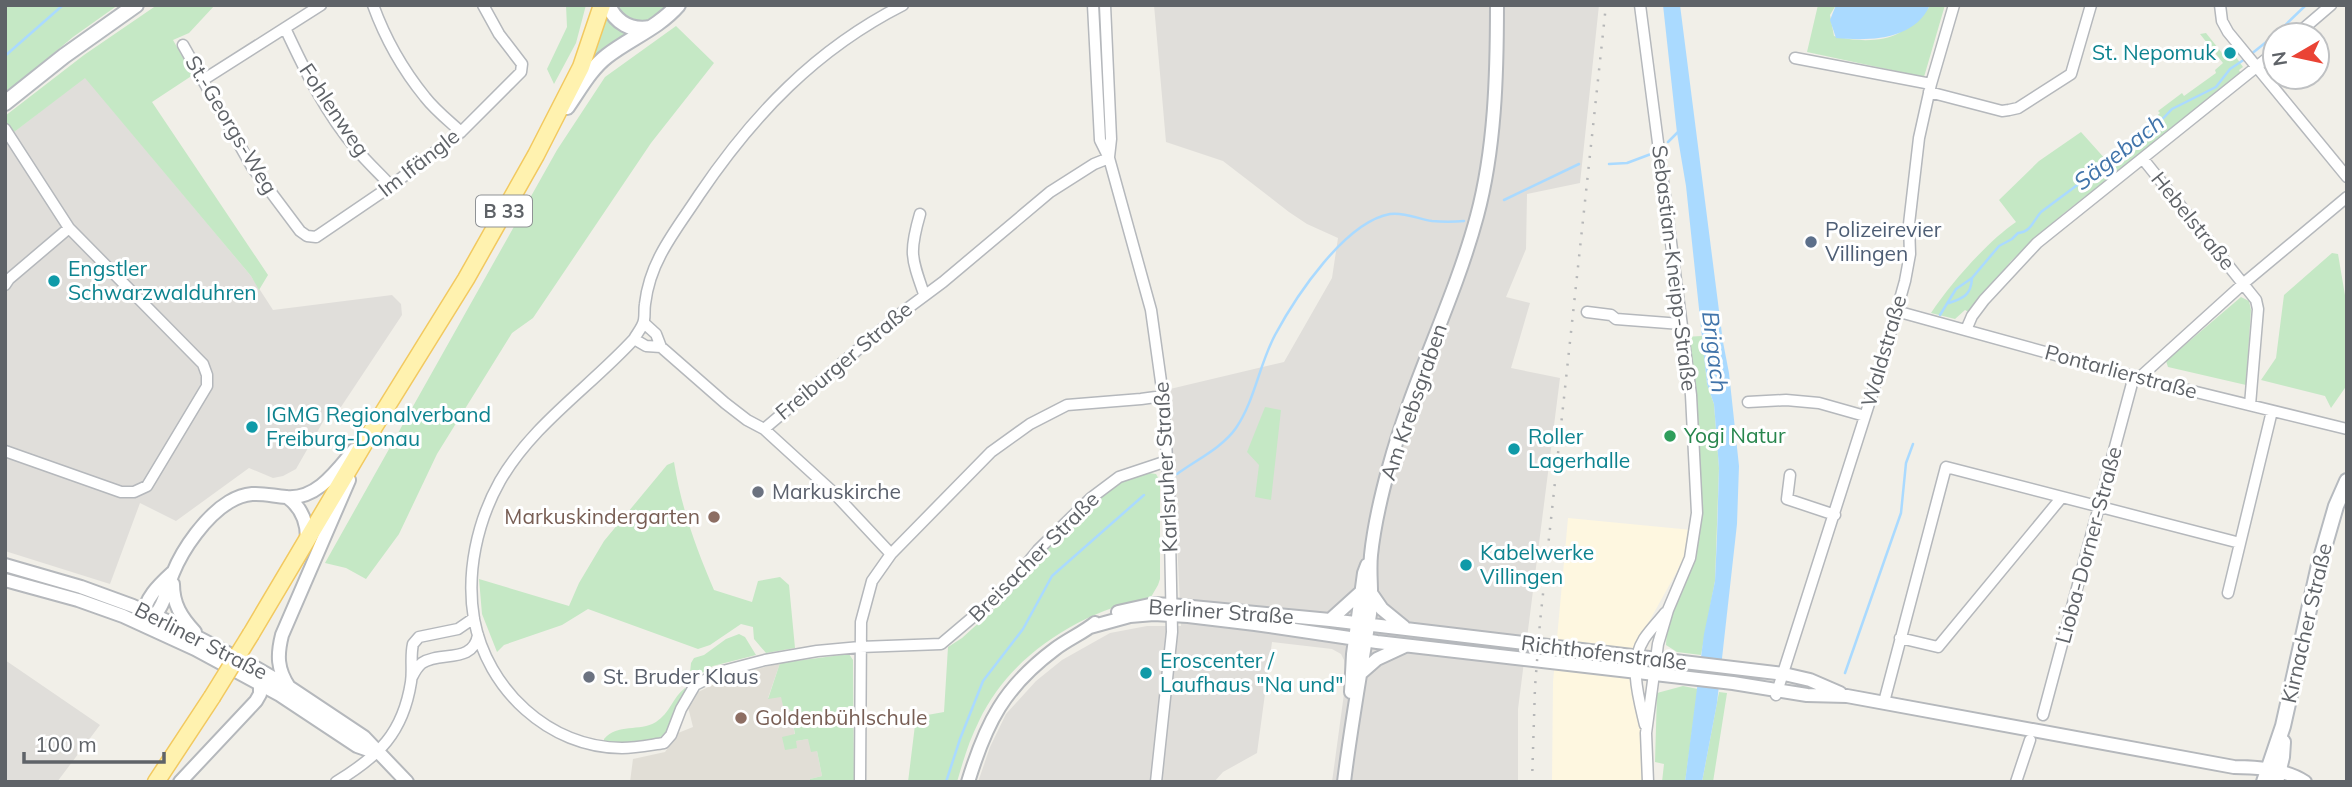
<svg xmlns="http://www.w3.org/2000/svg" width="2352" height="787" font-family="Mulish,sans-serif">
	<rect width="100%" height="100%" fill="#f1efe8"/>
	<path fill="#fef7e0" d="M1568 518 1692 530 1685 557 1636 645 1631 666V683L1640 718 1642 782H1552L1553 682Z"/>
	<path fill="#e0deda" d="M1154 5H1599L1580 183 1527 194 1526 249 1506 297 1530 303 1511 368 1560 378 1518 709V782H1332L1346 679 1344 660 1341 654 1332 649 1272 642 1257 753 1223 772 1214 782H978L990 747 1006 714 1036 681 1062 660 1110 633 1147 626H1181L1170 389 1284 362 1332 278 1338 238 1307 224 1289 212 1223 161 1166 142Z
		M85 77 251 276 273 310 392 295 401 304 402 315 335 416 324 420 296 469 283 476 273 478 249 468 176 521 140 503 110 584 5 551V139Z
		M5 660 100 725 57 782H5Z"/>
	<path fill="#e1ded6" d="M780 663 768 698 781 696 790 708 796 741 808 739 817 751 822 776 810 779V782H630L633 759 665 752 678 733 693 727 688 707 694 694 731 676Z"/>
	<path fill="#c5e8c5" d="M5 5H118L73 37 5 94Z
		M157 5H215L189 33 173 40 193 75 152 102 268 275 259 290 251 276 85 78 5 139V116L84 55Z
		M566 5H586L576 43 554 84 547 69 567 27Z
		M617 5H671C651 21 633 32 617 5Z
		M1818 5H1836L1830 15 1834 36C1852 41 1882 43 1899 33L1928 9 1930 5H1945L1924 77 1807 52Z
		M608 11 634 32 588 70Z
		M676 26 714 63 651 143 533 318 512 333 437 454 399 534 366 579 346 568 325 563 557 150 605 77Z
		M2206 33 2226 58 2236 57 2243 67 2239 70 2241 74 2063 214 2011 261 1971 313 1965 310 1955 319 1931 313C1950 284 1988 241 2016 222L1999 200 2039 161 2081 132 2107 161 2160 113 2158 111 2182 93 2184 96 2216 73 2215 70 2223 63 2200 34Z
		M2332 253 2338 254 2347 307V385L2331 408 2325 396 2261 380 2276 358 2284 295Z
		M2241 297 2249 301 2251 310 2246 385 2168 367 2166 361Z
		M1702 336 1707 384 1714 404 1719 468 1715 581 1701 655 1677 652 1666 645 1668 610 1695 530 1683 337Z
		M1265 407 1281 410 1271 500 1255 497 1259 465 1247 452Z
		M674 462C681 507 696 548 714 590L752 602 758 581 780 577 789 585 795 648 766 653 754 639 753 627 741 624 710 645 698 649 588 609 562 625 504 645 497 652 482 614 479 579 569 606 579 583 604 541 667 465Z
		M1149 473 1156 474 1160 481V579L1158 585 1151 597C1080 612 1011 654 979 721 969 741 963 761 957 782H908L916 717 944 712 948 647 962 638 1005 599 1048 549 1093 504 1120 480Z
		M739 634 745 637 756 655 713 666 699 675 690 673 691 663 694 658 704 655 726 639Z
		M849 654 853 660 854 782H810V779L822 776 817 751 811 752 808 739 796 741 797 748 785 750 782 737 795 734 790 709 784 710 781 697 768 699 780 663Z
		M1683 686 1698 689 1685 782H1662L1664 764 1655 762 1657 693Z
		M685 688 686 691 666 734 660 740 607 746 604 744V739C618 723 639 732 656 722 670 713 673 697 685 688Z
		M1719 692 1727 693 1713 782H1702Z"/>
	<path fill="#aadaff" d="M1663 5H1680L1723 342 1729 373 1739 466 1737 524 1717 703 1702 782H1685L1704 634 1715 581 1717 536 1719 468 1714 404 1707 384 1686 186 1677 133Z
		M1836 5H1930C1914 41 1868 41 1836 38L1830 20Z"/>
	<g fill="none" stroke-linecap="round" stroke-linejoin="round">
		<path stroke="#aadaff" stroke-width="2.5" d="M2275 35 2306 5
			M2250 55 2275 35
			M5 56 63 5
			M1668 142 1678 132
			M1609 164 1627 163 1651 154
			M1504 200 1579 164
			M1949 303C1964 298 1971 295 1972 278
			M1940 315 1956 289 1972 278 1999 246 2012 239 2018 233C2031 232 2033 221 2041 212L2154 128 2172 109 2216 87 2230 69 2245 59
			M1177 474C1196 460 1222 448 1236 428 1255 400 1259 365 1275 335 1296 296 1345 222 1390 214 1405 212 1418 219 1432 221 1443 222 1453 222 1464 221
			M1845 673 1901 513 1906 463 1913 444
			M946 782 960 739 983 681 1023 629 1052 576 1144 495"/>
		<g stroke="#b5b8bc" stroke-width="13">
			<path id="minor" d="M373 5C385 38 403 70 425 97 435 110 449 121 461 132
				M903 5C816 49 753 115 699 195 686 215 672 233 661 254 653 269 647 287 645 304 644 310 645 315 644 320 643 327 637 333 634 339 590 387 533 424 500 481 477 522 466 573 474 619 487 689 549 748 622 748 636 748 650 745 664 743L671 735 681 709 695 685 723 671 765 660 817 651 860 647 941 644 1006 589 1038 550 1091 498 1119 477 1167 461
				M1093 5 1100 140 1109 158 1151 310 1163 396 1169 490 1172 632 1156 782
				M1105 5 1111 139 1109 157
				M1640 5 1691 395 1697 513 1690 558 1668 610 1658 644 1646 733 1648 782
				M2220 5 2222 21 2228 32 2347 177
				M285 28C305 71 326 114 357 150 368 163 380 174 391 186
				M2296 35 2331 5
				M183 45 252 167 300 231 307 236 316 237 391 186 461 132 521 72 522 64 499 34 483 5
				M1795 58 1931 84
				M203 80 321 5
				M1929 92 2002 111 2009 110 2018 108 2071 74 2091 5
				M5 129 69 228 203 364 207 375V386L147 486 134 492H121L5 451
				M2143 159 2256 300 2258 309 2250 405
				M920 214C909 252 911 257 924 294
				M5 285 9 279 69 228
				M1896 311 2139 378 2347 429
				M1587 312 1611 315 1616 319 1681 324
				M644 323 656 334 661 347 725 403 747 420 764 429 833 492 891 554
				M1966 330 1972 316 1984 300 2037 243 2275 52
				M634 339 646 346 661 347
				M2139 378 2244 283 2347 197
				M1748 402 1786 400 1819 403 1865 416
				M764 429 900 314 943 282 1050 192 1094 164 1109 158
				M1790 475 1787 499 1835 515
				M2228 593 2272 411
				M1900 638 1938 647 2062 497
				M412 677C414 673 417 667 422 663 440 651 473 664 478 635
				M1776 695 1882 363 1905 281 1910 254 1909 224 1919 138 1931 84 1954 5
				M1884 702 1946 467 2240 543
				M2043 715 2134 376
				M1645 725C1639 699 1628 664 1644 639 1650 630 1658 622 1665 613
				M336 782C379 756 403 733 411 682 413 669 410 657 413 644L419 637 458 629 474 618
				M860 782 861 622 872 581 891 554 991 452 1030 424 1067 405 1141 399 1163 396
				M2016 782 2030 740"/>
		</g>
		<g stroke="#b5b8bc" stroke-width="16">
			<path id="tertiary" d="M287 497C301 507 307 520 307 538
				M5 565 81 587 133 606 165 620 256 668 289 687 364 737 407 782
				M5 580 78 600 123 616 195 649 280 695 357 746 377 753
				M173 584C173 604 181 617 195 632
				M1371 593 1382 609 1404 627
				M1118 612 1154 604 1171 605 1330 620 1784 674 1810 680 1840 693
				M143 618C144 599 159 585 172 573
				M150 620C165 607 166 590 173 573 183 548 206 516 229 502 251 489 264 495 286 497 317 500 337 470 354 450
				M1330 620 1361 592
				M1090 627 1130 616 1154 614 1188 616 1255 624 1377 642 1733 683 1807 695 1847 696 2234 767C2256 767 2286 769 2305 782
				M1361 673 1377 659 1405 646
				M289 687C277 669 277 655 282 635L349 480
				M1351 692 1353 654 1364 573 1367 565
				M180 782 256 701 260 694V680
				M968 782C986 723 1004 687 1055 649 1068 639 1083 633 1095 623
				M1344 782C1351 725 1361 670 1370 614 1373 594 1369 575 1371 555 1374 526 1381 496 1389 467 1412 381 1454 302 1477 216 1495 149 1497 75 1497 5"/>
		</g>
		<g stroke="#b6babf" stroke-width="18">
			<path id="secondary" d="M608 5C616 23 631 31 650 28
				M5 103 64 56 136 5
				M567 107C579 90 590 69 607 56 630 38 658 28 678 5
				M2264 782 2283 726 2319 565 2336 506 2347 481
				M2276 782 2282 757 2283 742"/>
		</g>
		<g stroke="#f2c960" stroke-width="19">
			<path id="primary" d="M251 634 371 432 466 279 536 155 581 67 602 5
				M156 782 212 697"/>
		</g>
		<use href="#minor" stroke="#fff" stroke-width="10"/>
		<use href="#tertiary" stroke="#fff" stroke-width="12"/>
		<use href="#secondary" stroke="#fff" stroke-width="14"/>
		<use href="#primary" stroke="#fff2af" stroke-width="16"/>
		<path stroke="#b6b7b8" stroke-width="2.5" stroke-dasharray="2 9" stroke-linecap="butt" d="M1532 782 1535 687 1540 622 1606 5"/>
		<g stroke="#f2c960" stroke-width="19" stroke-linecap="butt">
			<path id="primary-bridge" d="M212 697 251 634"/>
		</g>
		<use href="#primary-bridge" stroke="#fff2af" stroke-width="16"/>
	</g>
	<g fill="#0f9aa8" stroke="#fff" stroke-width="2.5">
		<circle cx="2230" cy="53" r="7"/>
		<circle cx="54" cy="281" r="7"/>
		<circle cx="252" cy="427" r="7"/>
		<circle cx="1514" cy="449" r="7"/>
		<circle cx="1466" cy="565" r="7"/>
		<circle cx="1146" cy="673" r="7"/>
	</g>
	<circle fill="#5c6f8a" stroke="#fff" stroke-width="2.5" cx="1811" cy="242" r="7"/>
	<circle fill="#2e9e5b" stroke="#fff" stroke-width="2.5" cx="1670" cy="436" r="7"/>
	<g fill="#6b7280" stroke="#fff" stroke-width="2.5">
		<circle cx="758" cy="492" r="7"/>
		<circle cx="589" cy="677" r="7"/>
	</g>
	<g fill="#8d6e63" stroke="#fff" stroke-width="2.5">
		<circle cx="714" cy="517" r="7"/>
		<circle cx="741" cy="718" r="7"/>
	</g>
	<g text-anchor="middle" stroke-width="6" stroke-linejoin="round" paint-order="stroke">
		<rect fill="#fff" stroke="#8f9295" stroke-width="2" x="476" y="195.5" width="56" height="31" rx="5"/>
		<g font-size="19" font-weight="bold" fill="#5f6368">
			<text x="504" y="218">B 33</text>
		</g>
		<g font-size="21" fill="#0d838f" stroke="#fff" text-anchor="start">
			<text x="2216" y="60" text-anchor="end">St. Nepomuk</text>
			<text x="68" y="276">Engstler<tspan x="68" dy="24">Schwarzwalduhren</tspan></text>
			<text x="266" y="422">IGMG Regionalverband<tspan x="266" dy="24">Freiburg-Donau</tspan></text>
			<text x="1528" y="444">Roller<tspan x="1528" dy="24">Lagerhalle</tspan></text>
			<text x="1480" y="560">Kabelwerke<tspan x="1480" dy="24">Villingen</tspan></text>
			<text x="1160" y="668">Eroscenter /<tspan x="1160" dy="24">Laufhaus "Na und"</tspan></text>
		</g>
		<g font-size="21" fill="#5f6368" stroke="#fff">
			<text transform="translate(334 110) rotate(56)" y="7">Fohlenweg</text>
			<text transform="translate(231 125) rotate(59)" y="7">St.-Georgs-Weg</text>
			<text transform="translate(419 163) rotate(-38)" y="7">Im Ifängle</text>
			<text transform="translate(2193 221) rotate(51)" y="7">Hebelstraße</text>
			<text transform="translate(1674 268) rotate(83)" y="7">Sebastian-Kneipp-Straße</text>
			<text transform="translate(1884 351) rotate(-74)" y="7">Waldstraße</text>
			<text transform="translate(844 361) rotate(-40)" y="7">Freiburger Straße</text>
			<text transform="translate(2121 372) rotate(15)" y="7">Pontarlierstraße</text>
			<text transform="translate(1414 402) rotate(-71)" y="7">Am Krebsgraben</text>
			<text transform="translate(1166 467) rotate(-93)" y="7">Karlsruher Straße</text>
			<text transform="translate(2089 545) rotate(-75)" y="7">Lioba-Dorner-Straße</text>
			<text transform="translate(1034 557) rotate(-45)" y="7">Breisacher Straße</text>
			<text transform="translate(1221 612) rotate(4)" y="7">Berliner Straße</text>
			<text transform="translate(2307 623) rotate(-77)" y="7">Kirnacher Straße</text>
			<text transform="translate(201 641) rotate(27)" y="7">Berliner Straße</text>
			<text transform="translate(1604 653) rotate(7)" y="7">Richthofenstraße</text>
		</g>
		<g font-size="21" fill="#4e5e75" stroke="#fff" text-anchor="start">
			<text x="1825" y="237">Polizeirevier<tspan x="1825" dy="24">Villingen</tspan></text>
		</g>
		<g font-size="21" fill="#27864d" stroke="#fff" text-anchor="start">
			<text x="1684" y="443">Yogi Natur</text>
		</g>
		<g font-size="21" fill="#5b616d" stroke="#fff" text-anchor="start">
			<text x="772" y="499">Markuskirche</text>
			<text x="603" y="684">St. Bruder Klaus</text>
		</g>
		<g font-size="21" fill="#785e54" stroke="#fff" text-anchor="end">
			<text x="700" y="524">Markuskindergarten</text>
			<text x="755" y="725" text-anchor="start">Goldenbühlschule</text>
		</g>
		<g font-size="23" font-style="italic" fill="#4174aa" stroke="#fff">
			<text transform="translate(2119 152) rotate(-38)" y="8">Sägebach</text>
			<text transform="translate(1715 352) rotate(83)" y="8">Brigach</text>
		</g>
	</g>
	<rect width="2352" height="787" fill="none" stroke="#5f6368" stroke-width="14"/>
	<g transform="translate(2296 56) rotate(261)"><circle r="33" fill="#ffffff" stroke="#bfc1c3" stroke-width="2"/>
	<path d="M0-5L12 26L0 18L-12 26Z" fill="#ea4335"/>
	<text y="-10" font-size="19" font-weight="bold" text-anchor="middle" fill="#5f6368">N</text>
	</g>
	<path d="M24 752v10h140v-10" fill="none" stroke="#5f6368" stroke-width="3.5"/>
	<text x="35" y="752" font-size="21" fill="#5f6368" stroke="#ffffff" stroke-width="5" paint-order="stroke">100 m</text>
</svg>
